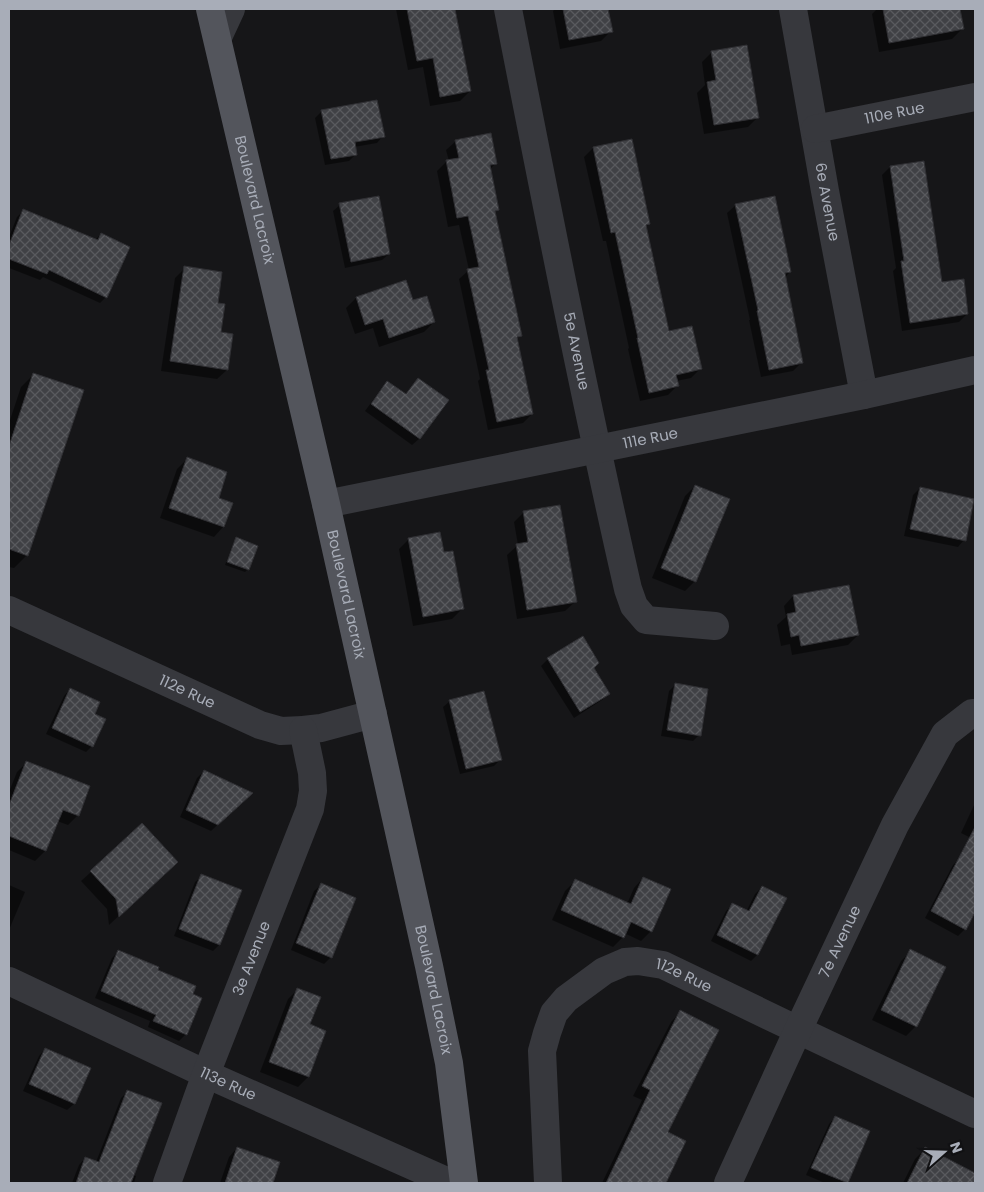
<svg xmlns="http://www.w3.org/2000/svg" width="984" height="1192" font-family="Poppins,sans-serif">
	<defs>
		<pattern id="building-cross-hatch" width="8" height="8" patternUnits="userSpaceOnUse" patternTransform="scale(1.25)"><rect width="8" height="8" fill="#404145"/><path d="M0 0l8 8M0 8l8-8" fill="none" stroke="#595a5e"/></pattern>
	</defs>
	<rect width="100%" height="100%" fill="#161618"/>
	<path fill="#0007" d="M396 9H454L470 91 460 101 430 106 423 67 408 70Z
		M555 9H607L611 31 601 41 560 49 553 11Z
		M877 9H936L937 11 948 9H959L962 29 952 39 879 52 872 14Z
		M712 52 758 117 748 127 704 134 697 93 705 85 702 62Z
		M322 111 383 136 377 143 354 147 356 154 349 161 325 165 315 118Z
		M631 140 649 224 646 227 669 332 700 369 691 378 676 381 677 386 668 395 640 401 628 349 629 348 606 241H603L584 157 593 148Z
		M456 141 495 164 489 170 497 210 494 213 520 335 516 340 532 414 523 423 488 430 478 381 480 379 459 279 469 270 459 225 448 227 437 171 446 162 449 161 446 150Z
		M890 167 941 284 967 314 959 322 902 331 893 271 896 268 882 175Z
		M340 205 389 254 382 260 345 268 333 211Z
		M736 205 790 272 785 277 802 362 793 371 761 377 749 320H750L727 213Z
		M23 211 95 240 101 234 106 297 100 303 43 277 40 280 9 268V237L17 217Z
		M185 268 216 304 220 333 227 370 217 379 161 371 175 278Z
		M406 282 412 302 434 322 424 332 379 347 373 328 355 334 346 308 356 298Z
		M34 374 27 555 14 568 9 567V423L21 387Z
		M418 379 447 400 419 439 412 445 365 411 381 389 388 383 405 395Z
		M187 459 223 527 214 537 160 518 177 469Z
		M695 486V581L685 591 652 578 685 496Z
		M920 488 964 540 958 547 904 536 913 495Z
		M524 512 575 602 565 611 517 619 507 555 518 545 514 522Z
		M236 539 248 569 245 572 225 565 234 542Z
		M409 539 443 554 462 609 452 619 413 626 399 549Z
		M793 596 858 635 848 645 792 655 790 644 781 646 777 625 786 617 784 606Z
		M548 659 609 693 602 700 574 718 541 666Z
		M675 685 699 735 693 741 661 736 669 691Z
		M70 689 93 714 92 746 86 752 46 734 64 696Z
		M450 701 500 760 494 766 460 774 443 707Z
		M27 762 78 815 68 825 57 821 45 851 35 861 9 850V792L17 772Z
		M204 771 245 799 211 831 180 817 197 778Z
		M975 803V840L961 833Z
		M960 858 975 866V909L965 929 958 936 925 918 953 865Z
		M91 872 163 875 109 925 107 909 81 881Z
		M202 876 219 945 213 951 174 936 195 882Z
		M643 878 651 931 641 941 624 933 623 937 613 947 552 920 565 891 575 881 627 904 634 888Z
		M9 885 25 892 9 930Z
		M321 885 331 957 324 964 291 950 314 891Z
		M762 887 757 955 751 961 711 941 726 911 732 905 746 912 755 894Z
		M911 951 916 1026 906 1036 872 1020 901 961Z
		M118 952 156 971 186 1034 179 1041 148 1027 150 1021 95 998 112 958Z
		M298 989 308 1025 325 1032 308 1077 298 1087 260 1072 288 999Z
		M680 1012 666 1133 685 1141 665 1183H602L642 1100 633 1096 671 1022Z
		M45 1049 89 1069 74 1104 67 1110 23 1091 39 1056Z
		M128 1091 133 1175 136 1176 134 1183H72L79 1165 85 1158 96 1162 121 1098Z
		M835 1117 869 1132 846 1183H825L806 1175 829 1124Z
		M237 1148 279 1163 272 1183H220L229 1157Z
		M925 1149 975 1174V1183H903L915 1159Z"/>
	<path fill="url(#building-cross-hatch)" stroke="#303034" d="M407 9H455L471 91 440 97 433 58 417 61Z
		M563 9H608L613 32 569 40Z
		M883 9H960L964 29 889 43Z
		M747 45 759 118 714 125 707 82 716 80 711 51Z
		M377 100 385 137 355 142 357 155 331 159 321 110Z
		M491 133 497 164 490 165 499 210 495 211 522 336 517 337 533 414 497 422 486 370H489L467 269 479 267 468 216 457 218 446 160 459 158 455 140Z
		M632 139 650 224 646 225 669 331 692 326 702 369 676 375 679 386 649 393 637 338H638L615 232 611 233 593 147Z
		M924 161 942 282 964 279 968 314 910 323 901 261H904L890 166Z
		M379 196 390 254 351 262 339 203Z
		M775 196 791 272 785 273 803 363 769 370 757 311 758 310 735 204Z
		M23 209 98 240 101 233 130 247 107 298 49 270 47 274 9 259V245Z
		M184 266 222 272 218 303 225 304 221 332 233 334 228 370 170 361Z
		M406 280 413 300 427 296 435 322 389 338 383 319 365 325 356 297Z
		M33 373 84 390 28 556 9 549V446Z
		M418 378 449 400 420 439 371 404 387 381 406 394Z
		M187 457 227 472 219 498 233 503 224 527 169 508Z
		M695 485 730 499 696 582 661 568Z
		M920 487 974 499 966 541 910 529Z
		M560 505 577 602 527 610 516 544 528 542 523 511Z
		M440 532 444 552 453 551 464 609 423 617 408 538Z
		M236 537 258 546 249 570 227 562Z
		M849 585 859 635 801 646 799 635 791 637 787 614 796 612 793 595Z
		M583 636 599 663 594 668 610 694 580 712 547 658Z
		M675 683 708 689 701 736 667 730Z
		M70 688 100 702 95 714 106 719 93 747 52 728Z
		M484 691 502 760 466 769 449 700Z
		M26 761 90 786 79 816 63 810 46 851 9 836V805Z
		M204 770 253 793 218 825 186 810Z
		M142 823 178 862 119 917 116 899 90 871Z
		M975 827V912L966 930 931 911Z
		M201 874 242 890 220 945 179 929Z
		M643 877 671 889 652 932 631 922 624 938 561 910 575 879 631 904Z
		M321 883 356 898 332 958 296 943Z
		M762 886 787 898 758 955 717 935 732 903 749 911Z
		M910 949 946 967 917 1027 881 1010Z
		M118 950 159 967 158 970 196 986 193 994 202 998 187 1035 153 1021 156 1015 101 991Z
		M297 988 321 997 310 1024 326 1031 309 1077 269 1062Z
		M680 1010 719 1030 668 1132 686 1141 666 1183H606L650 1090 642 1086Z
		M45 1048 91 1068 75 1104 29 1084Z
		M127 1090 162 1103 131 1183H76L85 1157 99 1162Z
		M835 1116 870 1131 848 1183 811 1168Z
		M237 1147 280 1162 273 1183H225Z
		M925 1147 975 1173V1183H907Z"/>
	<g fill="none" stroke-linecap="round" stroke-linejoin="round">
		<g stroke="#37383d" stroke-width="28">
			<path id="s1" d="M508 9C546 203 584 396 628 589L634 606 646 620 715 626"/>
			<path id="s2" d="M793 9 825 191 864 395"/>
			<path d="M218 37 231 9"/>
			<path id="s3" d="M815 129 975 97"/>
			<path id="s4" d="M326 504 864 395 975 370"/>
			<path id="s5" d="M9 610 260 725 281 731 303 730 321 728 373 714"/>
			<path id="s6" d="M9 981 206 1074 451 1183"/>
			<path id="s7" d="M167 1183 206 1074 310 809 313 791 312 773 303 730"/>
			<path id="s8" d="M548 1183 542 1051 547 1033 554 1013 566 999 604 971 625 962 638 961 663 965 798 1030 975 1114"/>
			<path id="s9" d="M728 1183 798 1030 895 825 945 734 972 713H975"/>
		</g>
		<path stroke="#53555c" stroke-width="28" id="s10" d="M210 9 326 504 429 966 449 1063 464 1183"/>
	</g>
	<g text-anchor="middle" stroke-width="4" stroke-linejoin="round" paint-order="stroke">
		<g font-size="15" fill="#a8adb8" stroke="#111113">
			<text dy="5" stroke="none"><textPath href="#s3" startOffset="81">110e Rue</textPath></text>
			<text dy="5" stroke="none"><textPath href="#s10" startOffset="196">Boulevard Lacroix</textPath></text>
			<text dy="5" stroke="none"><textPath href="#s2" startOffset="196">6e Avenue</textPath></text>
			<text dy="5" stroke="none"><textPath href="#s1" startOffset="349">5e Avenue</textPath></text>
			<text dy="5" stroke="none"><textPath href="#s4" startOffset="331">111e Rue</textPath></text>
			<text dy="5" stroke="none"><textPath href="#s10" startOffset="601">Boulevard Lacroix</textPath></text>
			<text dy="5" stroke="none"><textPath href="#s5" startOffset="196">112e Rue</textPath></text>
			<text dy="5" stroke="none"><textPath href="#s9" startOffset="266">7e Avenue</textPath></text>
			<text dy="5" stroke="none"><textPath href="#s7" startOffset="240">3e Avenue</textPath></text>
			<text dy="5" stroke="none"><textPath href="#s8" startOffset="322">112e Rue</textPath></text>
			<text dy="5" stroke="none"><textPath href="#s10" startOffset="1006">Boulevard Lacroix</textPath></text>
			<text dy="5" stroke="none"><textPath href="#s6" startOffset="242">113e Rue</textPath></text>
		</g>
	</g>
	<rect width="984" height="1192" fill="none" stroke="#a8adb8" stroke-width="20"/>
	<g transform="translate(944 1152) rotate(70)" stroke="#111113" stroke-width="4" paint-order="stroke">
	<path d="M0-4L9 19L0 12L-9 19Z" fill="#a8adb8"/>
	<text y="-8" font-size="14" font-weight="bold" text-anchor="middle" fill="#a8adb8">N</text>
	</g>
</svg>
